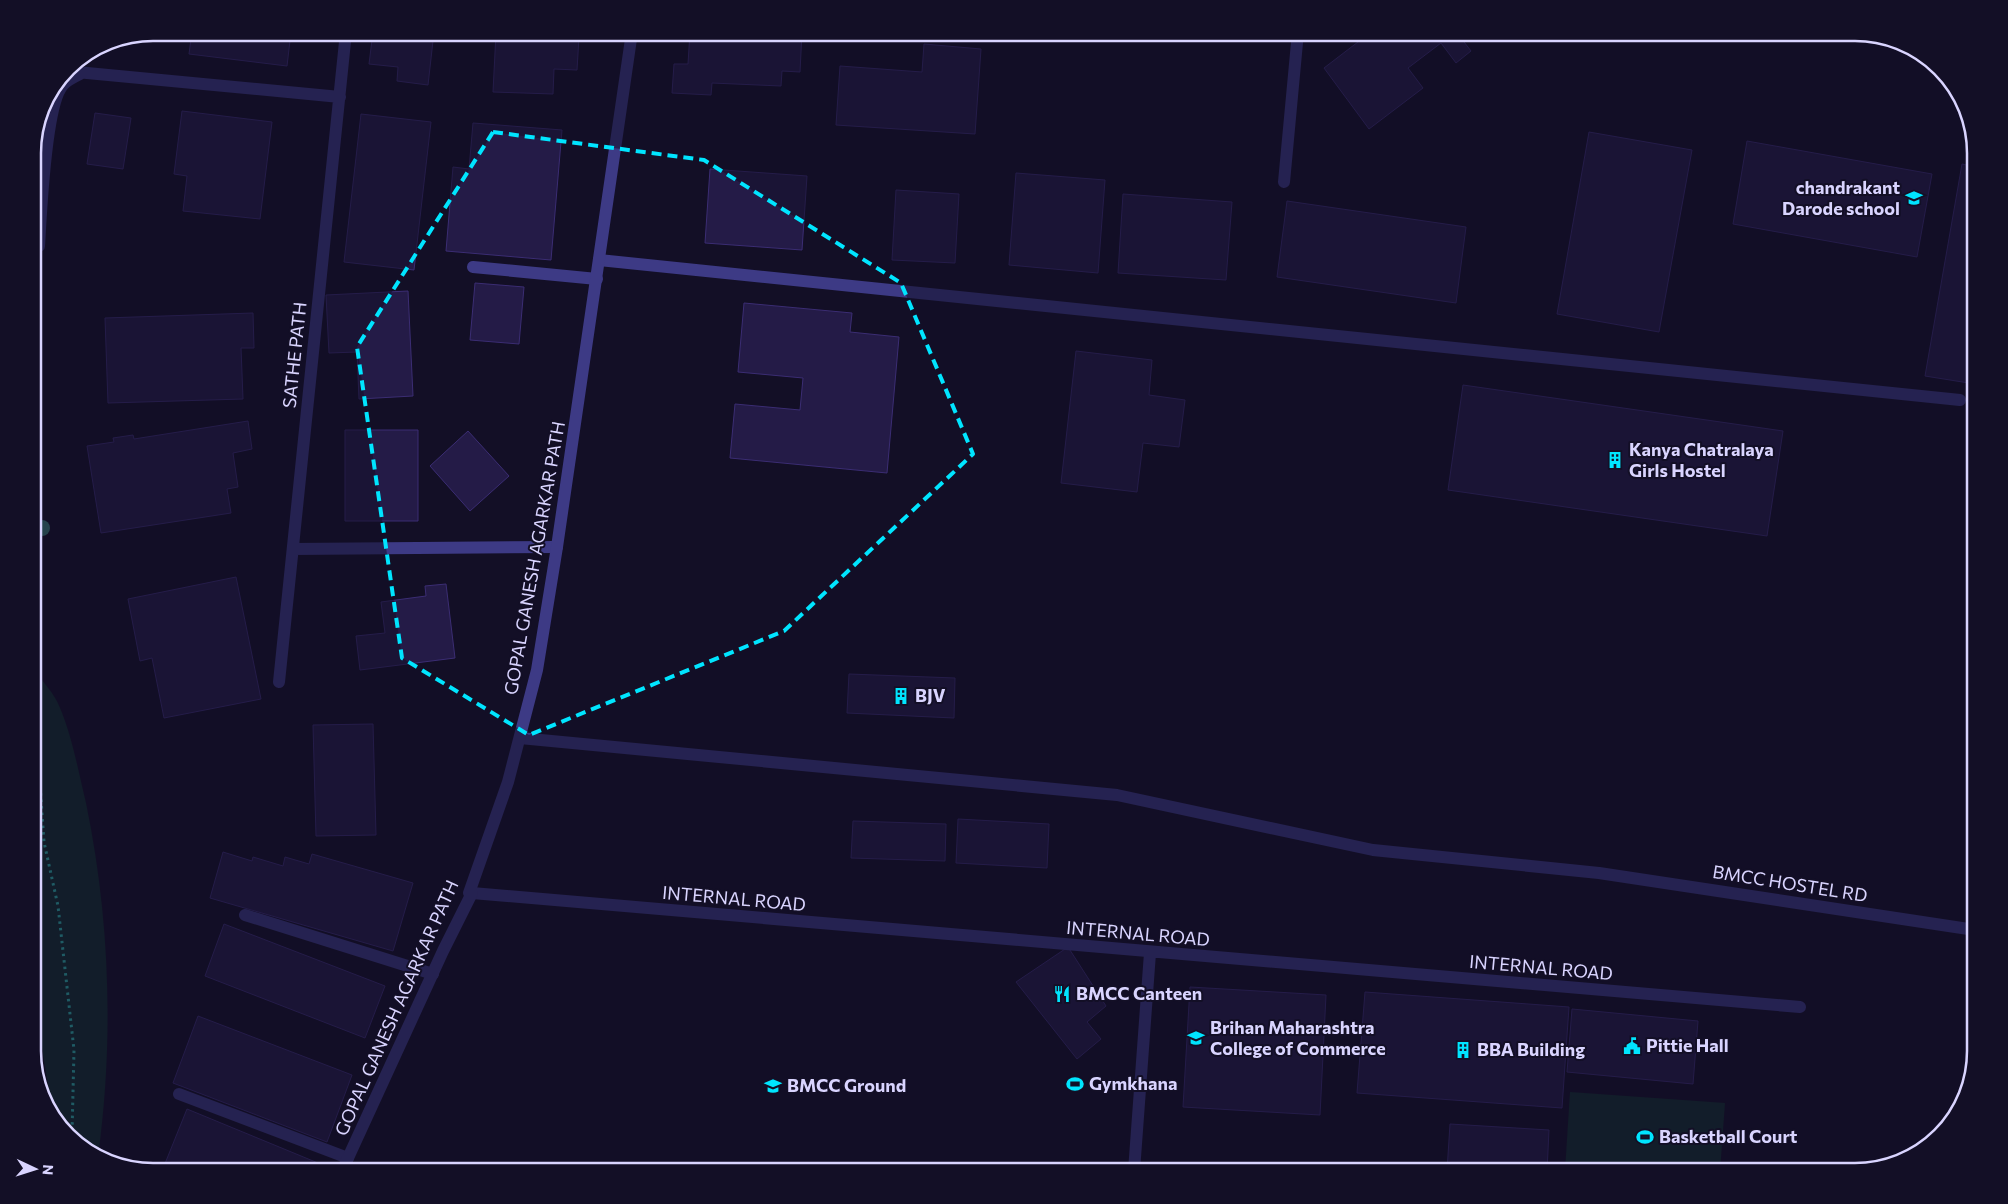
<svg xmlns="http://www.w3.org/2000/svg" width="2008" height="1204" font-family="Commissioner,sans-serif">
	<rect width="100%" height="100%" fill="#130f26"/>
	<path fill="#12302f" d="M33 668C42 681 55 694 60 708 72 736 79 774 86 803 110 919 114 1039 98 1157L93 1155 53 1115 33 993Z
		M1570 1092 1725 1103 1720 1171H1565Z"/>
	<path fill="#241b47" stroke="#3b2d73" d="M192 32H291L287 66 189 54Z
		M373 32H434L428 85 397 81 398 67 369 64Z
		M690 32H802L800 72 782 71 781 86 712 83 711 95 672 93 674 64H688Z
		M1371 32H1468L1461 38 1471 51 1456 63 1441 43 1408 68 1423 88 1369 129 1324 68Z
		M496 33 579 37 577 70 554 69 553 94 493 92Z
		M924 44 981 49 975 134 836 125 840 66 922 72Z
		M182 111 272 122 260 219 183 211 187 176 174 174Z
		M95 113 131 118 123 169 87 164Z
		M361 114 431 122 414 270 344 262Z
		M473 123 562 130 551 260 446 251 453 167 469 169Z
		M1589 132 1692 150 1659 332 1557 314Z
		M1747 141 1932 174 1917 257 1733 224Z
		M1962 164 1975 167V384L1925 376Z
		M710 169 807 176 802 250 705 243Z
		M1016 173 1105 180 1098 273 1009 265Z
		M896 190 959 194 955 263 892 260Z
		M1123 194 1232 202 1226 280 1118 273Z
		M1287 201 1466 227 1456 303 1277 277Z
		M475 283 524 287 519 344 470 340Z
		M408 291 413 396 359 399 357 352 329 353 326 295Z
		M744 303 852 313 850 332 899 337 887 473 730 458 735 404 800 410 803 378 738 372Z
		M253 313 254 348H241L243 399 108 403 105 318Z
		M1076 351 1152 360 1149 395 1185 400 1179 447 1143 443 1137 492 1061 483Z
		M1463 385 1783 431 1767 536 1448 490Z
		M248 421 252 449 233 453 238 487 227 489 231 513 101 533 87 446 114 442 113 438 133 435 134 439Z
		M345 430H418V521H345Z
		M468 431 509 476 470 511 430 466Z
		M236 577 261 699 164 718 152 658 140 661 128 599Z
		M446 584 455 658 360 670 356 636 385 633 381 602 426 596 425 586Z
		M849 674 955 678 954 718 847 713Z
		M373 724 376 835 316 836 313 725Z
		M958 819 1049 824 1047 868 956 863Z
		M853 821 946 824 945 861 851 858Z
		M223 852 252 861 253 857 283 866 285 857 309 864 312 854 413 883 393 951 210 898Z
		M224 924 385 986 365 1038 205 976Z
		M1068 947 1106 1006 1087 1022 1101 1039 1077 1059 1016 982Z
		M1190 987 1326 995 1320 1115 1183 1107Z
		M1365 992 1569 1007 1562 1108 1357 1093Z
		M1572 1009 1698 1021 1693 1084 1567 1072Z
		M198 1016 352 1075 327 1142 173 1083Z
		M187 1109 318 1163 315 1171H162Z
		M1450 1124 1549 1130 1547 1171H1447Z"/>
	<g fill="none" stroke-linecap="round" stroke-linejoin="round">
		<path stroke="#2fb8b0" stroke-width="3" stroke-dasharray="2.5 4" stroke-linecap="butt" d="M33 755 40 784 44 842 58 906 74 1050 72 1134
			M33 1056 34 1062"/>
		<path stroke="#3d3a85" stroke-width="12" d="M1284 182 1298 32
			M520 738 1117 795 1373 850 1599 873 1975 930
			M472 893 1800 1007
			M245 915 433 974
			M179 1094 348 1158
			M1134 1171 1150 953"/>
		<path stroke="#3d3a85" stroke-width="12" d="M66 71 340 97
			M39 246C41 216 45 105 63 85 67 80 76 76 82 73
			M599 260 1960 400
			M473 267 597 279
			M293 549 557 547
			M279 682 346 32"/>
		<path stroke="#3d3a85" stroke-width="12" d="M342 1171 443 951 472 893H469L508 782 537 670 557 547 632 32"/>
	</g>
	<circle fill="#3d827b" cx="42" cy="528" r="8"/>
	<path d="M0 0H2008V1204H0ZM493 132 704 160 901 283 973 454 784 631 529 735 402 658 357 347Z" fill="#130f26" fill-opacity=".55" fill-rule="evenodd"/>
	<path fill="none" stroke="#00e5ff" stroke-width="4" stroke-dasharray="10 6" stroke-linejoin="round" d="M493 132 704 160 901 283 973 454 784 631 529 735 402 658 357 347Z"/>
	<defs>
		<g id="school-bare" transform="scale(1.35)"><path d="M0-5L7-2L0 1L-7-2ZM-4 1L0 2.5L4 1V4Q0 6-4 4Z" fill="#00e5ff" stroke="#130f26" stroke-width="2.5" paint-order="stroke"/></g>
		<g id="building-bare" transform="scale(1.35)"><path d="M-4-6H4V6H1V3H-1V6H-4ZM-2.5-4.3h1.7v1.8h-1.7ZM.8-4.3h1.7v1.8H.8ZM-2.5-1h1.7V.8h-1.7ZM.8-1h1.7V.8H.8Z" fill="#00e5ff" stroke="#130f26" stroke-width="2.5" paint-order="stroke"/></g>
		<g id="restaurant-bare" transform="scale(1.35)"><path d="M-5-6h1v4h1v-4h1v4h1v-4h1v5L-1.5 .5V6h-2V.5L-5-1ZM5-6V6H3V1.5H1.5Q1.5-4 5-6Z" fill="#00e5ff" stroke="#130f26" stroke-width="2.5" paint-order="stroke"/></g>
		<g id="civic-bare" transform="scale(1.35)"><path d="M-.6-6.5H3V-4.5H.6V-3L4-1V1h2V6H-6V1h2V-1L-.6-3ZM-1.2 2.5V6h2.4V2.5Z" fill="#00e5ff" stroke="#130f26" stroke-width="2.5" paint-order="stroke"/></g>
		<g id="stadium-bare" transform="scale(1.35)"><path d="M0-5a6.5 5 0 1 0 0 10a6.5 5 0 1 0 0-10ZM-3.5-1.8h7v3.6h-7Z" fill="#00e5ff" stroke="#130f26" stroke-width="2.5" paint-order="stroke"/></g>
		<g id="university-bare" transform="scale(1.35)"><path d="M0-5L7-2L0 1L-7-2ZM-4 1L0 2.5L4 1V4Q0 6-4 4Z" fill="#00e5ff" stroke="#130f26" stroke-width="2.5" paint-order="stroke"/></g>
	</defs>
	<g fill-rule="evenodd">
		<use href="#school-bare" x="1914" y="198"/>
		<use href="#building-bare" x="1615" y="460"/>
		<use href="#building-bare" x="901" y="696"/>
		<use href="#restaurant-bare" x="1062" y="994"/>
		<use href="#school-bare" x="1196" y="1038"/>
		<use href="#civic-bare" x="1632" y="1046"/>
		<use href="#building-bare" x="1463" y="1050"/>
		<use href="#stadium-bare" x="1075" y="1084"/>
		<use href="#university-bare" x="773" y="1086"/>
		<use href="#stadium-bare" x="1645" y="1137"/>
	</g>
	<g text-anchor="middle" stroke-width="4" stroke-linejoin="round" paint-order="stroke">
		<g font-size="18" font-weight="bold" fill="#d9d4ff" stroke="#130f26" text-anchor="start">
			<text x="1900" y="194" text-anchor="end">chandrakant<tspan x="1900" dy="21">Darode school</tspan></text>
			<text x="1629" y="456">Kanya Chatralaya<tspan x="1629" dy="21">Girls Hostel</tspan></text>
			<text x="915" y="702">BJV</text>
			<text x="1076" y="1000">BMCC Canteen</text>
			<text x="1210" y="1034">Brihan Maharashtra<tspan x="1210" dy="21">College of Commerce</tspan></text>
			<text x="1646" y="1052">Pittie Hall</text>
			<text x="1477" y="1056">BBA Building</text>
			<text x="1089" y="1090">Gymkhana</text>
			<text x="787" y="1092">BMCC Ground</text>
			<text x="1659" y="1143">Basketball Court</text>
		</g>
		<g font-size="18" fill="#d9d4ff" stroke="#130f26">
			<text transform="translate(295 355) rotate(-84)" y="6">SATHE PATH</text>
			<text transform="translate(535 558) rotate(-80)" y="6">GOPAL GANESH AGARKAR PATH</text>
			<text transform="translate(1790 884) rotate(9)" y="6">BMCC HOSTEL RD</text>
			<text transform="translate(734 899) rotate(5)" y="6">INTERNAL ROAD</text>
			<text transform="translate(1138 934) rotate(5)" y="6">INTERNAL ROAD</text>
			<text transform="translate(1541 968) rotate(5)" y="6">INTERNAL ROAD</text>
			<text transform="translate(397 1008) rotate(-66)" y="6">GOPAL GANESH AGARKAR PATH</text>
		</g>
	</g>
	<path d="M0 0H2008V1204H0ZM153 41H1855A112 112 0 0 1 1967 153V1051A112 112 0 0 1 1855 1163H153A112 112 0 0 1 41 1051V153A112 112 0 0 1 153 41Z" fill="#130f26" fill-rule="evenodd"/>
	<path fill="none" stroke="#d9d4ff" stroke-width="2.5" d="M153 41H1855A112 112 0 0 1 1967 153V1051A112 112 0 0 1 1855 1163H153A112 112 0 0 1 41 1051V153A112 112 0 0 1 153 41Z"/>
	<g transform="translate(35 1169) rotate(94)" stroke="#130f26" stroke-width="4" paint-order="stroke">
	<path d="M0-4L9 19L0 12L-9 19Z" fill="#d9d4ff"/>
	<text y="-8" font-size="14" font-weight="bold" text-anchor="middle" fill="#d9d4ff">N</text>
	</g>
</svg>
